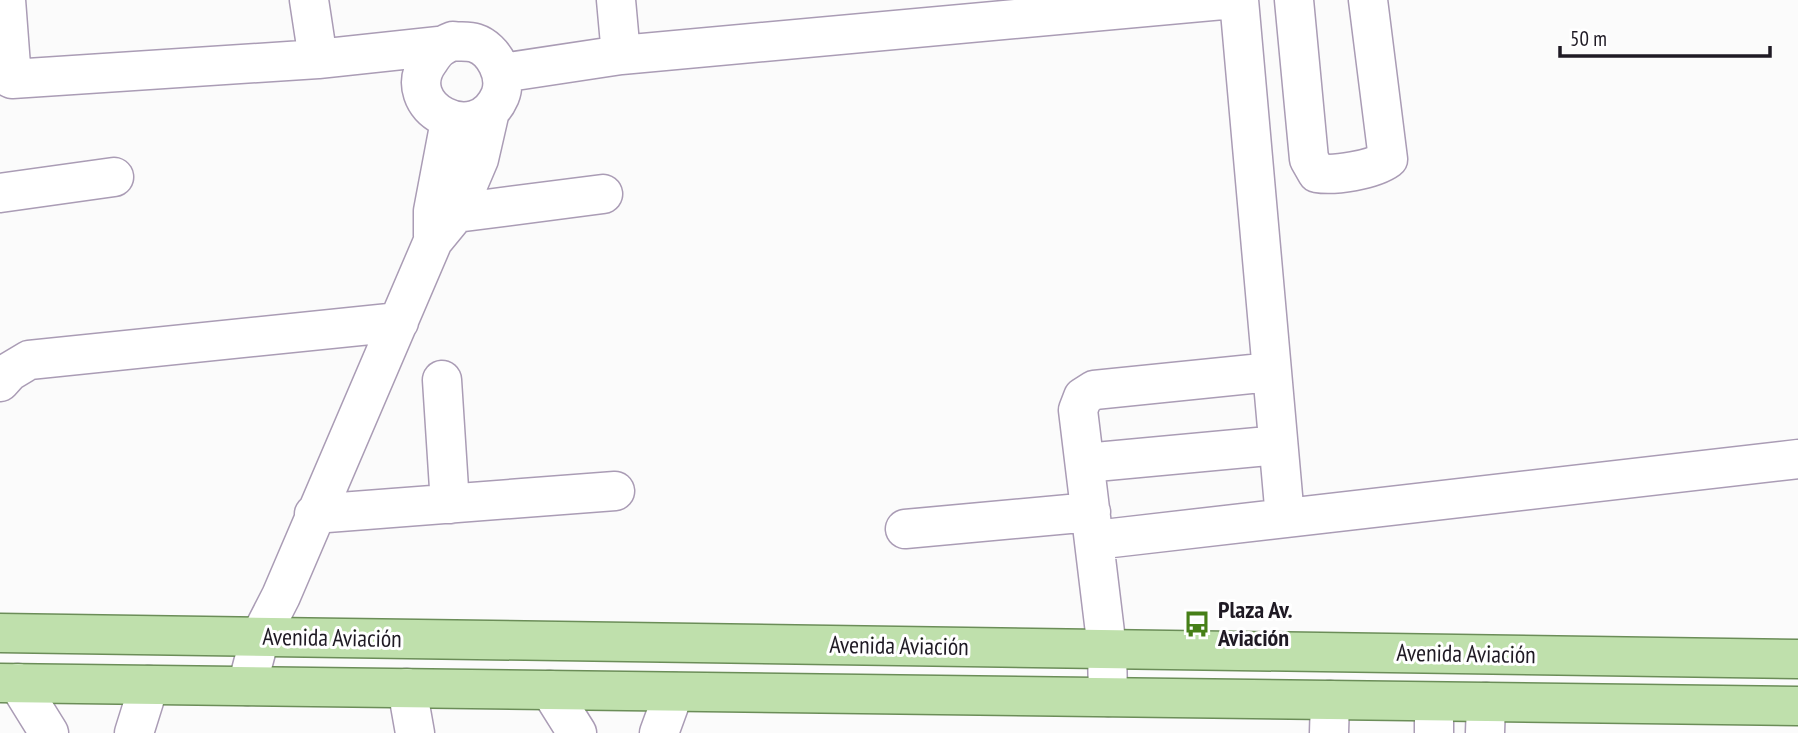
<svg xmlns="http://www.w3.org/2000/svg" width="1798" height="733" font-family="'PT Sans Narrow',sans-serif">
	<rect width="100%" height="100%" fill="#fbfbfb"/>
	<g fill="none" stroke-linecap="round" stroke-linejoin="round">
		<g stroke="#aa9cb5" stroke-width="41">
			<path id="minor" d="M6 0 12 79
				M309 0 318 59
				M616 0 621 55
				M1239 0 1285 518
				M1294 0 1309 159 1317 173C1334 176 1373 170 1388 159L1368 0
				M453 41C459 42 469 41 475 43 494 49 508 76 500 96 476 151 396 106 429 61 436 50 440 46 453 41Z
				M0 73 12 79 318 59 439 46
				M502 73 621 55 1223 0
				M0 193 114 177
				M435 211 456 213 603 194
				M433 236V211L450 121
				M442 380 450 504
				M0 382 9 372 29 360 399 322
				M1085 463 1278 445
				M314 514 615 491
				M905 529 1091 512
				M1095 540 1798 459
				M18 683 49 733
				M247 686 260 637 281 596 433 241 456 213 479 159 490 111
				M407 688 415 733
				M550 690 577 733
				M1108 697 1107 649 1078 410 1083 397 1094 390 1272 372
				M134 733 149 685
				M659 733 674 692
				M1329 733 1330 700
				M1434 733V702
				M1485 733 1486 702"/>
		</g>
		<g stroke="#6b8d58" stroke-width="41">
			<path id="major" d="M0 633 1798 659
				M0 683 1798 706"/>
		</g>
		<use href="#minor" stroke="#fff" stroke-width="38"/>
		<use href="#major" stroke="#bfe0ac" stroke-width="38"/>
	</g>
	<defs>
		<g id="bus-bare" transform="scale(2.1)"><path d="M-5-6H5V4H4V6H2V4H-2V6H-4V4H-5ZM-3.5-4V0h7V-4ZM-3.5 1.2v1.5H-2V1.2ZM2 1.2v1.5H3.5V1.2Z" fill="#467f18" stroke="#fff" stroke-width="2.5" paint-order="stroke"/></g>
	</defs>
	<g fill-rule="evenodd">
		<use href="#bus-bare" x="1197" y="624"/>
	</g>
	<g text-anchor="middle" stroke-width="6" stroke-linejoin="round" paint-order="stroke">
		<g font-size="24" font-weight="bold" fill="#1f1a24" stroke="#fff" text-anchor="start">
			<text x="1218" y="618">Plaza Av.<tspan x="1218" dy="28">Aviación</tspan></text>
		</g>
		<g font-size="24" fill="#1f1a24" stroke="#fff">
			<text transform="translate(332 638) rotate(1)" y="8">Avenida Aviación</text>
			<text transform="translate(899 646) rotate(1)" y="8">Avenida Aviación</text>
			<text transform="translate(1466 654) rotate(1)" y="8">Avenida Aviación</text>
		</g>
	</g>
	<path d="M1560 46v10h210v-10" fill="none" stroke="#1f1a24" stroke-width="3.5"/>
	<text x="1570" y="46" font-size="21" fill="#1f1a24" stroke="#ffffff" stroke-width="5" paint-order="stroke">50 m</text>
</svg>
